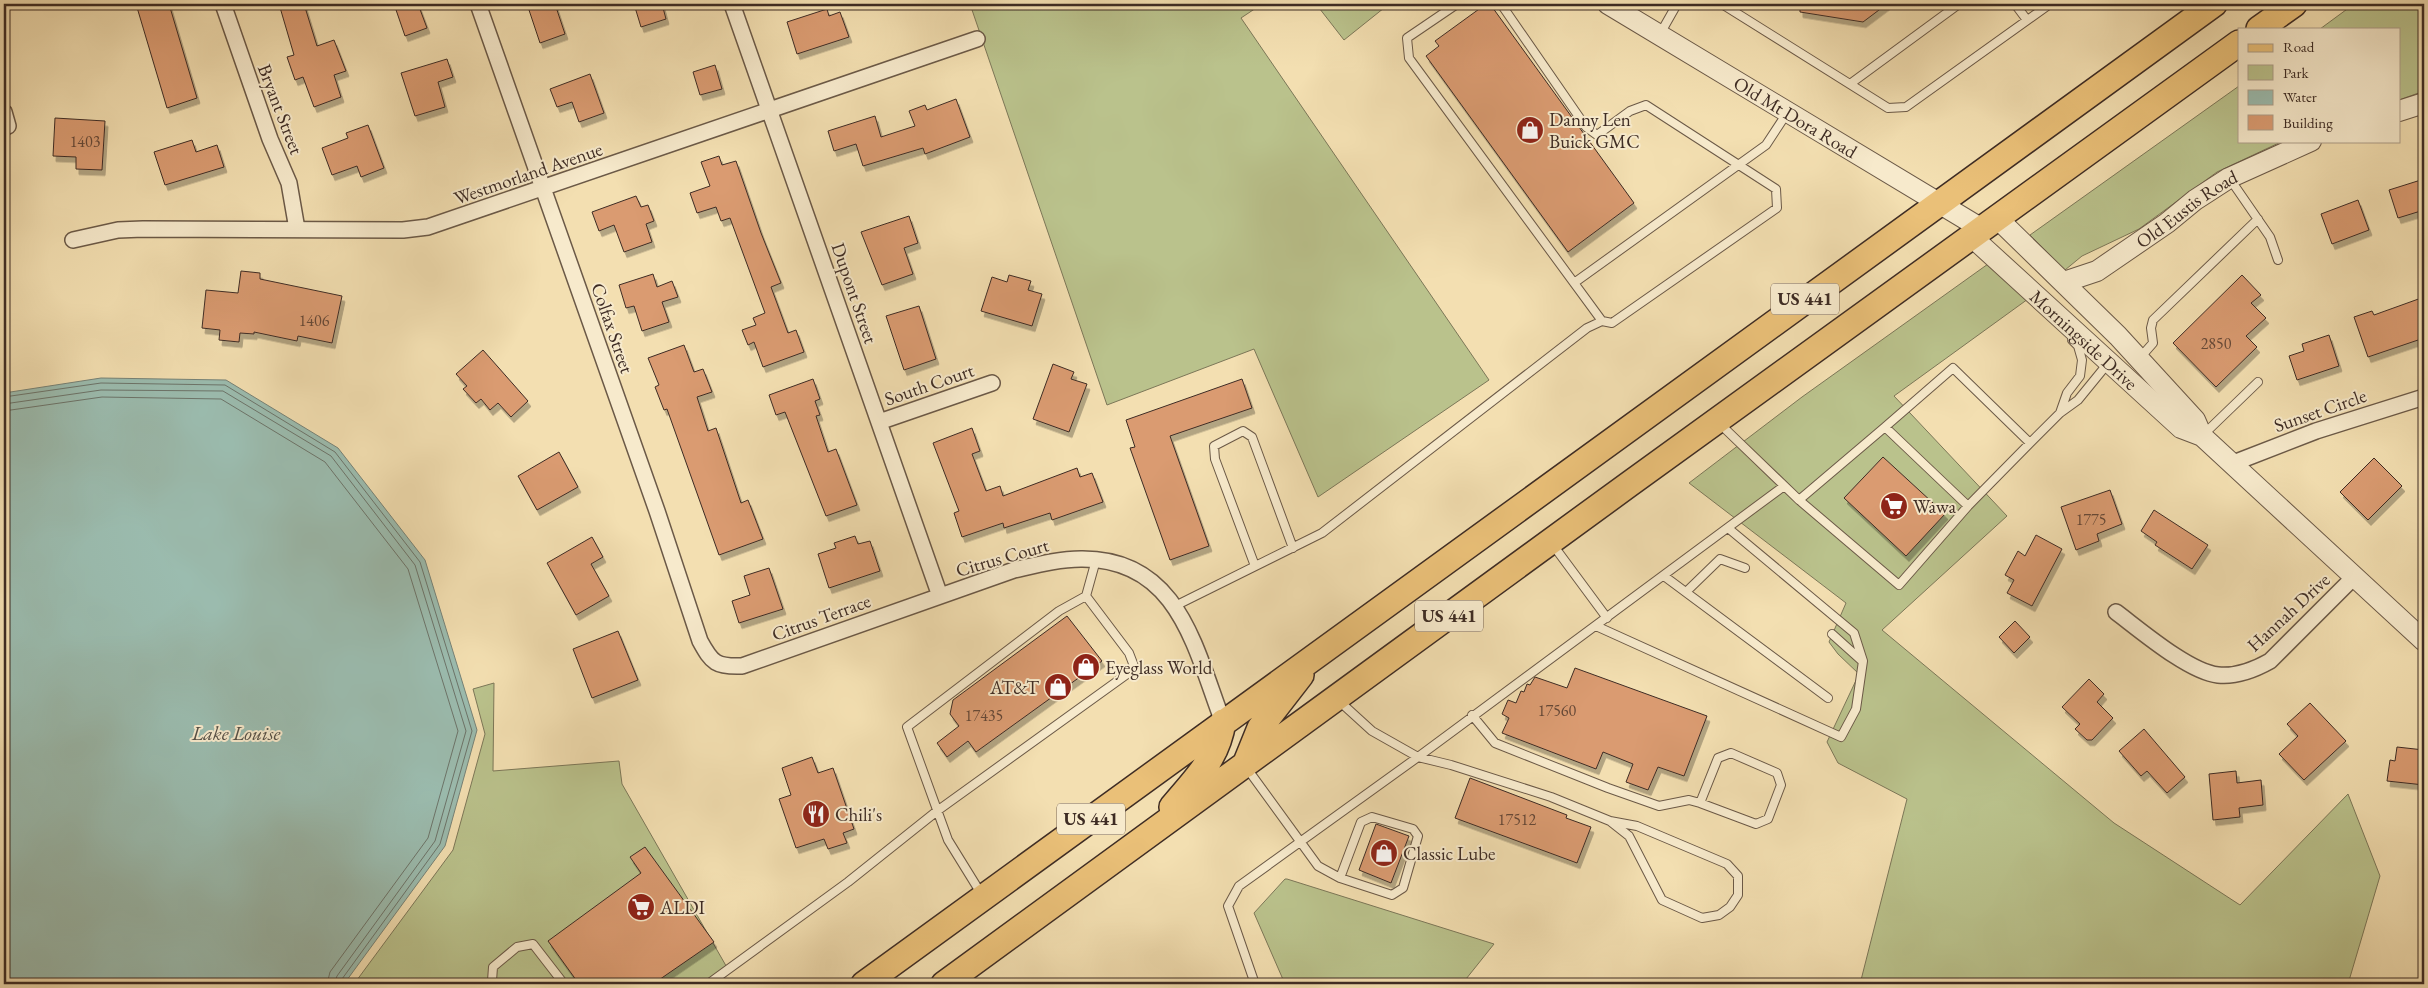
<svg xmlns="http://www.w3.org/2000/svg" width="2428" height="988" font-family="'EB Garamond',serif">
	<defs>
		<filter id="shadow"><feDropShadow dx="3" dy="5.5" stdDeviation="0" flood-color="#0004"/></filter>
	</defs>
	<rect width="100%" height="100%" fill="#f3dfb1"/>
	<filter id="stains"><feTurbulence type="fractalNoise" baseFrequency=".004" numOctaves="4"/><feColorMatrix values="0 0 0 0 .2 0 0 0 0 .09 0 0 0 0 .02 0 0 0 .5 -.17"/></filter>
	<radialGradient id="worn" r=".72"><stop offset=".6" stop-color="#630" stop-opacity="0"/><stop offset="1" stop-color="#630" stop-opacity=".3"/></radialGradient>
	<path fill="#bac28c" stroke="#7c7758" d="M970 4H1262L1241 18 1489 380 1318 497 1254 349 1107 405Z
		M1316 4H1389L1344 40Z
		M2354 4H2424V91L2399 100V29H2320Z
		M2239 86V141H2283L2217 172 2139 229 2082 256 2065 270 2030 235Z
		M1988 264 2028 299 1894 396 2007 516 1882 630 2114 823 2240 905 2348 794 2380 876 2348 984H1860L1907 799 1838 763 1827 742 1859 674 1838 654 1829 642 1846 603 1689 483 1802 397Z
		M494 683 493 771 619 761 622 784 729 971 710 984H354L453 850 485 734 473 689Z
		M1285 879H1287L1494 944 1462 984H1285L1254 913Z"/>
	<path fill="#9bbcaf" stroke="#768277" d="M101 378 226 380 338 448 425 560 477 730 445 846 344 984H4V393Z"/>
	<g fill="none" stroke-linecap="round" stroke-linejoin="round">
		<path stroke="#6c746a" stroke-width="1" d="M4 397 101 383 225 385 335 452 420 562 472 731 440 844 342 979 341 984
			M4 404 101 390 223 391 331 456 415 565 466 731 435 841 337 976 334 984
			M4 411 102 397 221 399 325 462 408 569 458 731 428 838 330 972 327 984"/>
	</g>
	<path fill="#da9b71" stroke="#3e2c24" filter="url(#shadow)" d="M136 4H169L197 98 167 108Z
		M279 4H304L317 46 334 40 346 71 334 75 341 97 314 107 303 77 295 80 287 57 294 55Z
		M394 4H418L427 28 405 36Z
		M527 4H555L565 34 540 43Z
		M634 4H662L666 19 641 27Z
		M1486 4H1490L1634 203 1568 252 1426 56 1439 46 1435 41Z
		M1800 4H1887L1863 22 1800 12Z
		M827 9 829 16 840 12 849 37 797 54 787 22Z
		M447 59 453 77 438 82 445 107 415 116 401 73Z
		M715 65 722 89 700 95 693 72Z
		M590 74 604 113 579 122 572 102 557 107 550 89Z
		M956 99 970 137 925 154 923 148 863 166 856 144 834 151 828 131 875 116 881 137 915 126 909 111 925 105 927 110Z
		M55 118 105 121 102 170 76 169V157L53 156Z
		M368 125 384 168 361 177 357 166 332 175 322 148 348 138 346 133Z
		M192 140 196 152 217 145 224 167 165 185 154 152Z
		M719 156 722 165 736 161 761 233 781 283 771 287 788 333 796 330 804 352 763 367 754 342 748 345 742 330 756 325 753 318 765 313 730 218 721 221 716 207 697 213 690 193 710 186 701 162Z
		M2424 179V210L2398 218 2389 190Z
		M636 196 641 207 648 205 654 221 646 224 652 242 624 252 614 225 599 231 592 212Z
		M2358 200 2369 230 2332 244 2321 214Z
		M909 216 918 243 904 248 913 274 882 285 861 232Z
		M241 271 260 273V279L342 296 332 343 298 336 297 341 254 332V334L240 333 239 342 219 340 220 330 202 328 206 290 238 293Z
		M653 274 657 287 672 281 678 297 662 302 669 322 642 331 634 306 626 308 619 285Z
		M1009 275 1031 281 1028 290 1042 294 1032 326 981 311 992 277 1007 282Z
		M2242 275 2261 295 2251 303 2266 318 2246 336 2257 347 2216 387 2173 343Z
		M2424 297V338L2368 357 2354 317 2372 311 2374 315Z
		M919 306 936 359 904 370 886 316Z
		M2329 335 2339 366 2297 380 2289 356 2304 351 2302 344Z
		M684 345 694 372 703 369 712 392 697 397 708 431 716 428 741 503 748 500 763 539 719 555 667 409 664 410 655 387 659 385 648 358Z
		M483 350 528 401 511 417 498 403 490 410 481 399 476 403 463 389 467 386 456 374Z
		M1053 364 1074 372 1071 379 1087 384 1069 432 1033 419Z
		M813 379 820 399 815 401 820 415 816 416 828 452 836 449 857 505 826 516 785 412 776 415 769 395Z
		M1242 379 1252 408 1170 436 1209 546 1170 560 1130 448 1135 447 1126 420Z
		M972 428 980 451 972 454 986 491 1000 486 1003 496 1077 468 1080 477 1092 473 1103 502 1052 520 1050 513 1004 528 1003 523 962 537 954 513 959 511 933 443Z
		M559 452 578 487 537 510 518 476Z
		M1883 457 1945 514 1906 556 1844 498Z
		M2374 458 2402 486 2368 520 2340 492Z
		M2110 490 2122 524 2097 534 2099 541 2076 550 2061 507Z
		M2154 510 2208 545 2192 569 2155 545 2157 542 2141 531Z
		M2036 535 2062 549 2032 606 2007 593 2014 580 2005 575 2018 551 2025 556Z
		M855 536 858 544 870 541 880 571 829 588 818 554 836 548 834 543Z
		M592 537 603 557 591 564 609 596 576 615 547 563Z
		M769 568 783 609 739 623 732 601 750 595 744 576Z
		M1067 616 1102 661 976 752 968 741 947 757 937 743 959 726 950 714 953 700Z
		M2015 621 2030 637 2014 653 1999 637Z
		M618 631 638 680 592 698 573 649Z
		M1575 668 1707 716 1684 776 1658 767 1648 790 1626 782 1633 764 1603 752 1596 769 1502 733 1509 718 1502 714 1508 700 1516 703 1521 691 1524 692 1527 684 1530 685 1535 677 1567 688Z
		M2089 679 2104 694 2097 702 2113 718 2092 740H2087L2075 729 2080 724 2062 707Z
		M2310 703 2346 741 2304 780 2279 754 2298 736 2287 724Z
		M2144 729 2185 777 2167 793 2147 771 2141 776 2119 751Z
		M2397 747 2424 750V785L2387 781 2390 760 2395 761Z
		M812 757 818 773 833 768 854 829 843 833 847 843 828 849 824 839 796 848 779 799 791 795 782 768Z
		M2236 771 2237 783 2261 780 2263 805 2239 808 2240 817 2213 820 2209 774Z
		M1470 778 1567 815 1566 818 1591 827 1577 863 1455 818Z
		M1376 824 1409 836 1391 883 1359 870Z
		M645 847 714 942 653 984H579L548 941 641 873 630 857Z"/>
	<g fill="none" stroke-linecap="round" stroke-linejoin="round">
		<g stroke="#6b5947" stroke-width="10">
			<path id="service" d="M1457 4 1407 38 1409 58 1602 321
				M1722 4 1888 108 1906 107 2050 4
				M2015 4 2027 20
				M1660 34 1677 4
				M1850 84 1959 4
				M2230 179 2270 237 2278 260
				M1574 283 1766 145 1787 113
				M2139 359 2153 343 2151 328 2153 320 2258 219
				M2060 413 2067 393 2080 376 2082 360 2078 346 2072 340
				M1720 424 1799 500 1885 427
				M2203 435 2258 382
				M2030 443 1968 506 1885 427 1953 368 2030 443 2060 413 2078 400 2109 362
				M1799 500 1899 585 1968 506
				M1553 545 1607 618
				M1255 566 1215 459 1214 446 1243 431 1252 437 1293 548
				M1664 576 1828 698
				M1686 592 1720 559 1745 568
				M1175 606 1322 533 1587 328 1602 321 1612 323 1777 208 1776 189 1646 105 1630 111 1597 135 1586 127 1501 4
				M1596 626 1841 737 1856 709 1863 661 1854 633 1728 528
				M1832 634 1861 660
				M1338 700 1372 731 1418 757 1451 765 1551 797 1610 821 1629 836 1662 900 1702 918 1719 915 1730 907 1738 895V876L1727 864 1637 826 1610 821
				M1472 715 1495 743 1608 788 1659 806 1689 800 1700 803 1756 824 1768 819 1781 785 1777 773 1731 753 1718 758 1700 803
				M1246 767 1318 866 1340 878 1392 895 1403 888 1418 836 1413 829 1372 817 1361 822 1340 878
				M982 895 948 840 907 727 1059 611 1086 596 1096 560
				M495 984 492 981 493 967 517 947 533 944 564 984
				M708 984 848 882 937 811 1130 672 1134 666 1129 653 1086 596
				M1255 984 1228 906 1239 886 1418 757 1784 486"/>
		</g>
		<g stroke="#6b5947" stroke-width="18">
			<path id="minor" d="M223 4 270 139 289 183 297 229
				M478 4 657 511 700 641C712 663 716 667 742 666L1014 570C1036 565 1058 559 1081 559 1179 558 1195 649 1223 722
				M732 4 940 596
				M4 112 8 126
				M73 240 118 230 143 229 403 230 428 227 977 39
				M879 422 992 383
				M2231 464 2316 431 2424 397
				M2116 612C2140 630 2189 672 2218 675 2237 677 2254 670 2270 661L2354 577"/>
		</g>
		<g stroke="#6b5947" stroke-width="22">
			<g id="tertiary">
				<path id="s1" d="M1608 4 1982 229"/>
				<path d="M2399 111 2424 103"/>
				<path d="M1997 218 2118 336 2195 420 2202 436"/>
				<path id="s2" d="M1972 237 2181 428 2202 436 2424 641"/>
				<path id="s3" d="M2064 282 2097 271 2167 223 2195 200 2229 178 2311 141"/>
			</g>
		</g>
		<g stroke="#3e2c24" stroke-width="28">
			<path id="primary" d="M2259 29 2294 4
				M1245 765 1260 728 1301 675
				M1172 807C1195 779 1217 760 1223 722
				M864 984 2214 4
				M944 984 1628 485 2239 43"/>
		</g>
		<use href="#service" stroke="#f7eacc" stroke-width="8"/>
		<use href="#minor" stroke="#f7eacc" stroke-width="15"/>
		<use href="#tertiary" stroke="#f7eacc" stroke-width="20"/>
		<use href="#primary" stroke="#eac078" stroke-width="25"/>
	</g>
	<defs>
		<g id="shop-disc" transform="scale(1.4375)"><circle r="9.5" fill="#8f2418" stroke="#f7eacc"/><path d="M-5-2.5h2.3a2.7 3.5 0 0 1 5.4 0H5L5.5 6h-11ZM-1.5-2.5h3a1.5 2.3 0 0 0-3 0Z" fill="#fff"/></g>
		<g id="supermarket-disc" transform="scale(1.4375)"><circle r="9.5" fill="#8f2418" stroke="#f7eacc"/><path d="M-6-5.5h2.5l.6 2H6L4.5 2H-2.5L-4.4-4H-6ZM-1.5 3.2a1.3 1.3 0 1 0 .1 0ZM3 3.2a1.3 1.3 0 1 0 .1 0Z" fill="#fff"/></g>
		<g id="restaurant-disc" transform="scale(1.4375)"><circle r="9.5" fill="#8f2418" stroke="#f7eacc"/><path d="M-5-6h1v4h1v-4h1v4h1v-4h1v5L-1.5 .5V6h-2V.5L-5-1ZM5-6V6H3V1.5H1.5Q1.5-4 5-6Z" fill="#fff"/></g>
	</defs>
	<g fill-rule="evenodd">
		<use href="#shop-disc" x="1530" y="130"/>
		<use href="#supermarket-disc" x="1894" y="506"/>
		<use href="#shop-disc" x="1086" y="667"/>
		<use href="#shop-disc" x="1058" y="687"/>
		<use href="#restaurant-disc" x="816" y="814"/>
		<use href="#shop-disc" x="1384" y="853"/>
		<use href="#supermarket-disc" x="641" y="907"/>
	</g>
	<g text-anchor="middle" stroke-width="4" stroke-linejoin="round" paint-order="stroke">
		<g font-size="16" fill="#654837">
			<text x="85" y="147">1403</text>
			<text x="314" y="326">1406</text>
			<text x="2216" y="349">2850</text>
			<text x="2091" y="525">1775</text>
			<text x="1557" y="716">17560</text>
			<text x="984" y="721">17435</text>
			<text x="1517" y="825">17512</text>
		</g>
		<g fill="#f7eacc" stroke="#766556" stroke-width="1">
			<rect x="1771" y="283.5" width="68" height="31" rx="4"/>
			<rect x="1415" y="600.5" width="68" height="31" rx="4"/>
			<rect x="1057" y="803.5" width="68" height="31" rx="4"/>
		</g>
		<g font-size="18" font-weight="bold" fill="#3e2c24">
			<text x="1805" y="305">US 441</text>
			<text x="1449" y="622">US 441</text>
			<text x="1091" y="825">US 441</text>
		</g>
		<g font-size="19" fill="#3e2c24" stroke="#f7eacc">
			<text transform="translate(281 109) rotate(69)" y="7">Bryant Street</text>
			<text dy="7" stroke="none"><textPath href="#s1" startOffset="219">Old Mt Dora Road</textPath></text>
			<text transform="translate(528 173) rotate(-19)" y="7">Westmorland Avenue</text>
			<text dy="7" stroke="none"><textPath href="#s3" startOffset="144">Old Eustis Road</textPath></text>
			<text transform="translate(855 293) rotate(71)" y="7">Dupont Street</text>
			<text transform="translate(613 328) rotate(71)" y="7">Colfax Street</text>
			<text dy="7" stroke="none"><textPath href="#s2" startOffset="152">Morningside Drive</textPath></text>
			<text transform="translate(929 384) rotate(-19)" y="7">South Court</text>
			<text transform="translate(2320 410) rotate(-19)" y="7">Sunset Circle</text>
			<text transform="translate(1002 557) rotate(-16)" y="7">Citrus Court</text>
			<text transform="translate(2288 612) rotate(-43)" y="7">Hannah Drive</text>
			<text transform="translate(821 617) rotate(-20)" y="7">Citrus Terrace</text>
		</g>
		<g font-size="19" fill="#3e2c24" stroke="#f7eacc" text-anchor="start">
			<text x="1549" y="126">Danny Len<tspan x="1549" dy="22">Buick GMC</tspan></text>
			<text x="1913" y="513">Wawa</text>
			<text x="1105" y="674">Eyeglass World</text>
			<text x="1039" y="694" text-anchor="end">AT&amp;T</text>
			<text x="835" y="821">Chili's</text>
			<text x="1403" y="860">Classic Lube</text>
			<text x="660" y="914">ALDI</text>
		</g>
		<g font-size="20" font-style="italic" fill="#555047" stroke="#f7eacc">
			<text x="236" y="740">Lake Louise</text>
		</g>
	</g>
	<rect width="2428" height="988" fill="none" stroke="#f3dfb1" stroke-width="20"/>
	<rect x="5" y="5" width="2418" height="978" fill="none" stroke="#3e2c24" stroke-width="2.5"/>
	<rect x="10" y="10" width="2408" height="968" fill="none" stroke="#3e2c24"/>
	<rect x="2238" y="28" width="162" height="115" fill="#f7eacc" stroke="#ad9e89"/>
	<rect x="2248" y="44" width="25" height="8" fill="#eac078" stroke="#ad9e89"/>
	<text x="2283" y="52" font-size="15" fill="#3e2c24">Road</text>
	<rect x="2248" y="65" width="25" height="15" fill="#bac28c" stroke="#ad9e89"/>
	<text x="2283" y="78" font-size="15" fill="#3e2c24">Park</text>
	<rect x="2248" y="90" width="25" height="15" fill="#9bbcaf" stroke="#ad9e89"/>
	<text x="2283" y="102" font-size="15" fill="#3e2c24">Water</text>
	<rect x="2248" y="115" width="25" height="15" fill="#da9b71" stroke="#ad9e89"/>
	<text x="2283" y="128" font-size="15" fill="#3e2c24">Building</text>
	<rect width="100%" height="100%" filter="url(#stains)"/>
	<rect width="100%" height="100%" fill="url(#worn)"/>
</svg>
